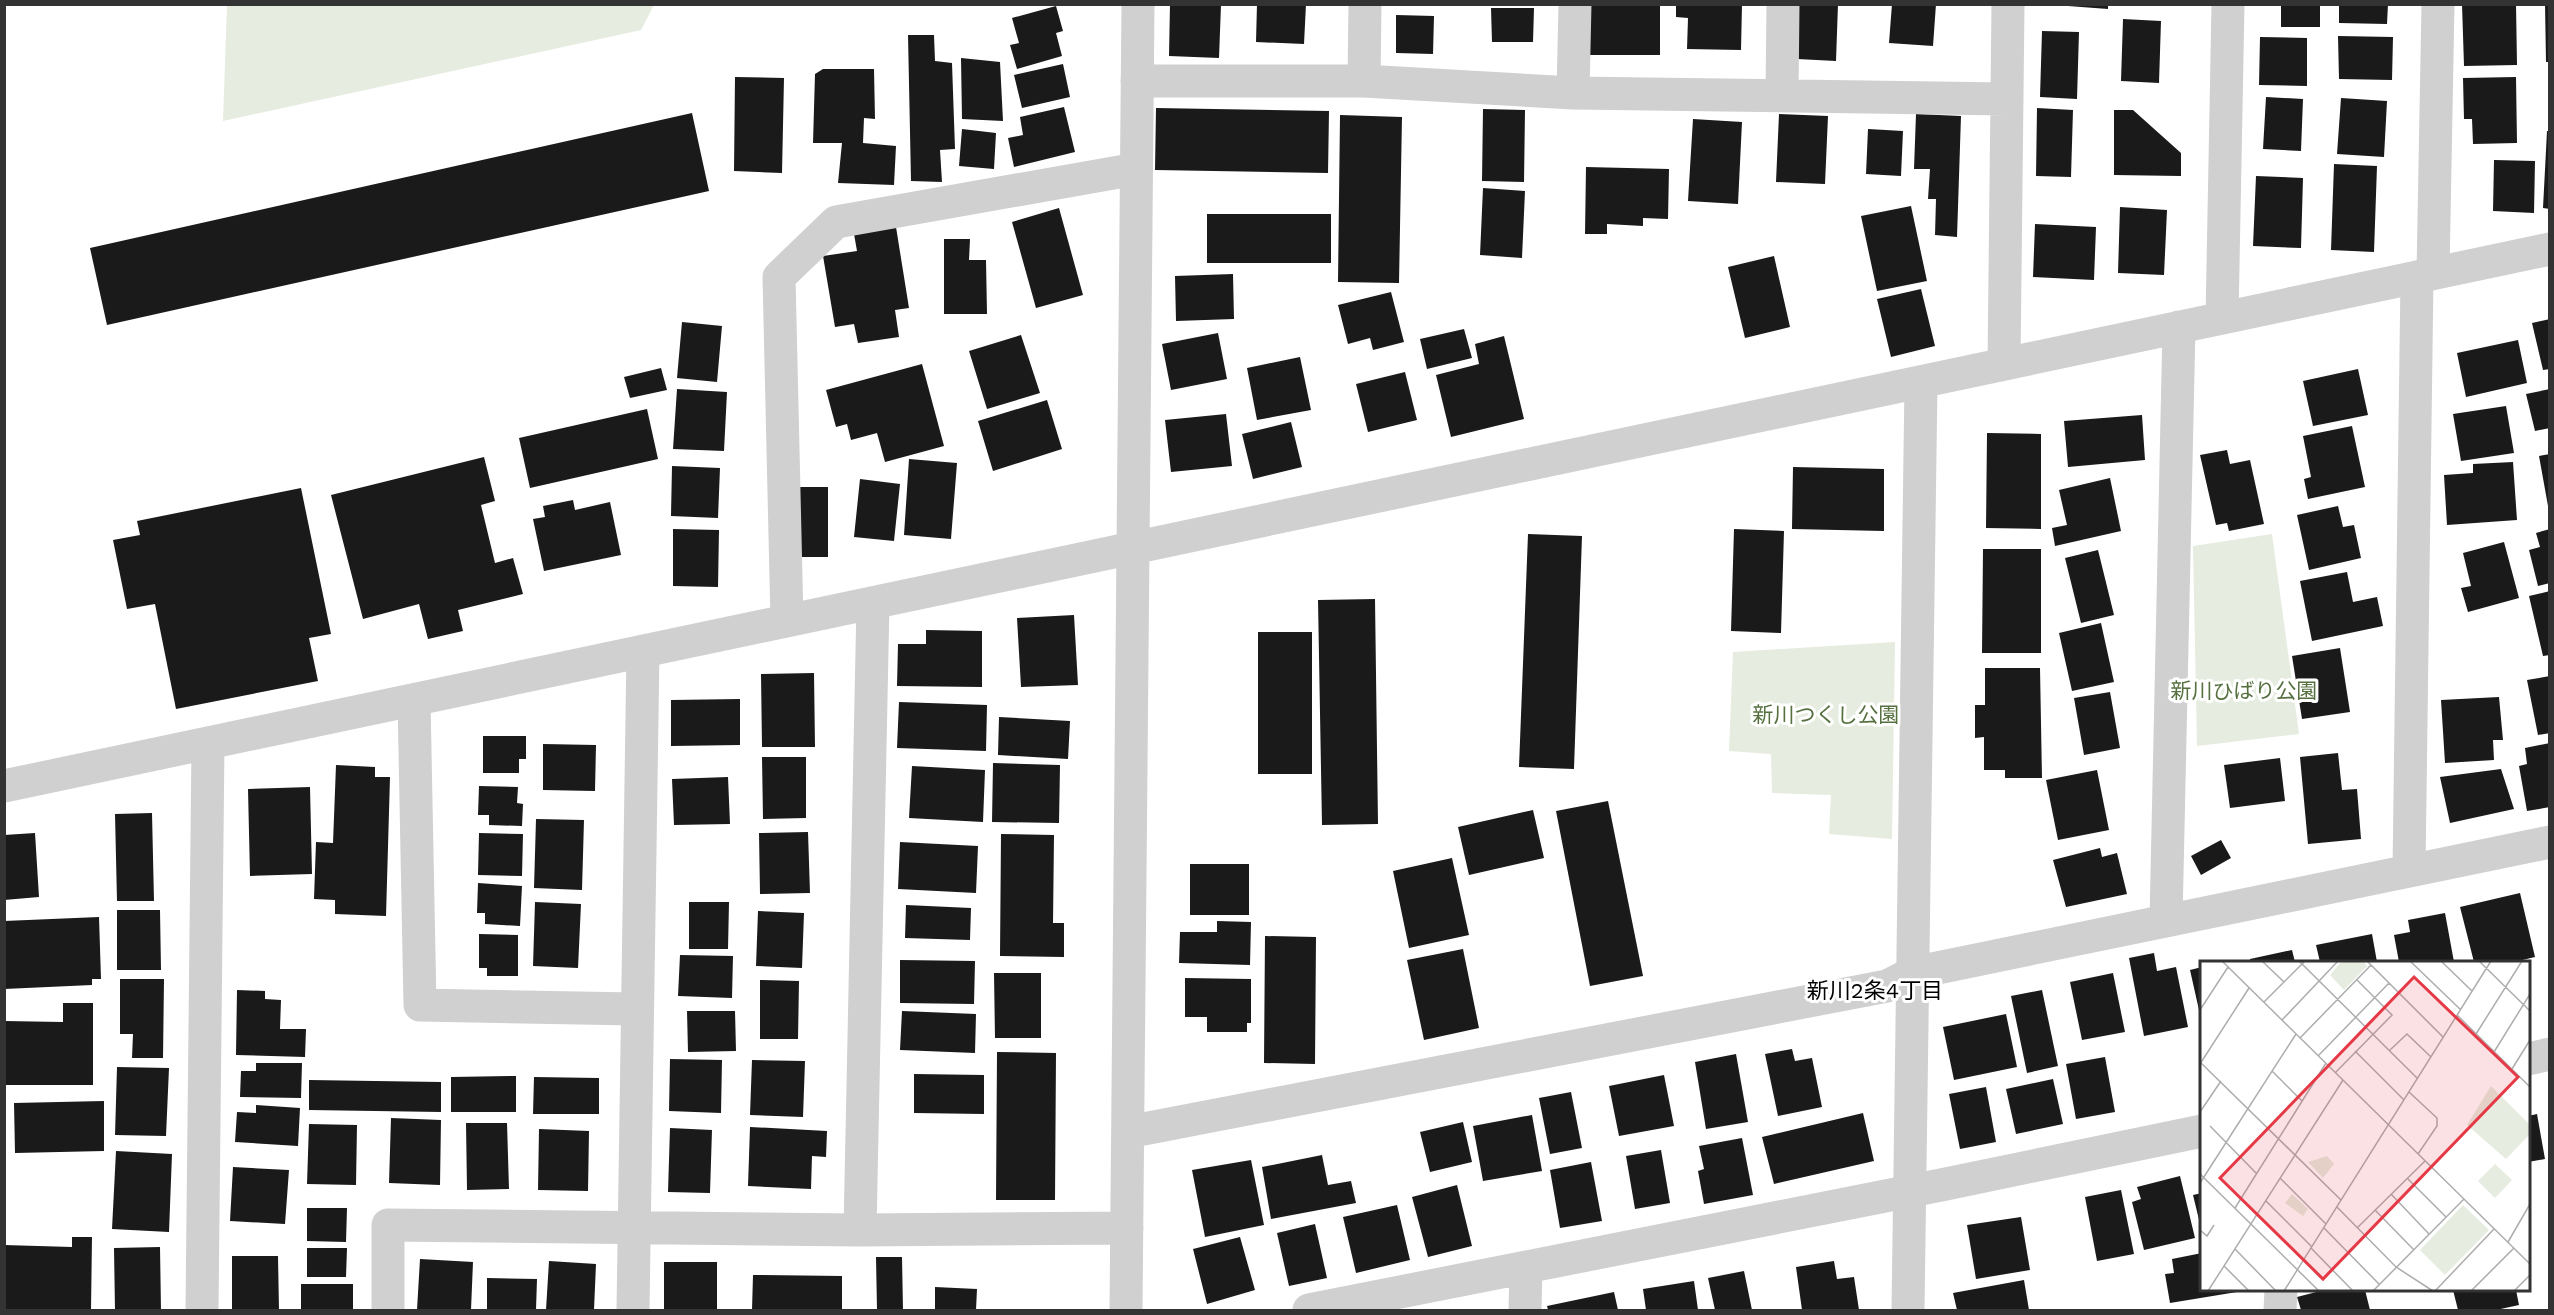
<svg xmlns="http://www.w3.org/2000/svg" width="2554" height="1315" font-family="'Work Sans','Noto Sans JP',sans-serif">
	<rect width="100%" height="100%" fill="#fff"/>
	<path fill="#e6ecdf" d="M227 5V4L654 5 641 30 223 121Z
		M2272 534 2299 734 2197 746 2193 546Z
		M1895 642 1892 839 1829 834 1831 795 1772 793 1771 754 1729 751 1733 652Z"/>
	<path fill="#1a1a1a" d="M1170 4 1221 5 1219 58 1169 56Z
		M1257 4H1306L1304 44 1256 42Z
		M1589 4H1660V55H1589Z
		M1676 4H1742L1741 50 1687 49 1688 18 1676 17Z
		M1799 4H1838L1836 61 1797 59Z
		M1892 4H1936L1933 46 1889 43Z
		M2068 4H2108V9L2068 6Z
		M2281 4H2320V27H2281Z
		M2339 4H2388L2387 24 2339 23Z
		M2462 4H2516L2517 65 2464 66Z
		M2545 4H2550V62H2546Z
		M1056 6 1063 31 1056 33 1062 56 1017 69 1010 45 1019 43 1012 18Z
		M1491 8H1534L1533 42H1492Z
		M1396 15 1434 16 1433 54 1396 53Z
		M2123 19 2161 21 2159 83 2121 81Z
		M2042 31 2079 32 2077 99 2040 97Z
		M908 35H934L935 61 952 63 955 149 940 150 942 182 911 181Z
		M2338 36 2393 37 2392 80 2339 79Z
		M2260 37 2307 38V86L2259 85Z
		M961 58 1000 62 1003 121 962 119Z
		M1063 64 1070 97 1022 108 1014 75Z
		M823 69H874L875 119 864 118 863 143 896 146 894 185 838 183 842 143H813L815 74Z
		M735 77 784 78 782 173 734 171Z
		M2516 77 2517 143 2473 144 2472 119H2464L2463 78Z
		M2266 97 2303 99 2301 151 2263 149Z
		M2341 98 2387 101 2384 157 2337 154Z
		M1064 107 1075 152 1014 167 1008 138 1023 135 1020 117Z
		M1156 108 1329 111 1328 173 1155 170Z
		M2037 108 2073 110 2071 177 2036 176Z
		M1483 109 1525 110 1524 182 1482 181Z
		M2114 110H2133L2181 153V176L2114 175Z
		M692 113 709 191 107 325 90 248Z
		M1779 114 1828 116 1825 184 1776 182Z
		M1916 114 1961 116 1957 237 1935 235 1936 199H1928L1930 169H1914Z
		M1340 115 1402 117 1399 283 1338 282Z
		M1693 119 1742 122 1738 204 1688 201Z
		M962 129 996 133 994 169 959 166Z
		M1868 129 1903 131 1901 176 1866 174Z
		M2547 131H2550V209L2543 208Z
		M2494 160 2535 161 2534 213 2493 211Z
		M2334 164 2377 166 2374 252 2331 250Z
		M1586 167 1669 169 1668 219 1643 218V226L1607 224V234H1585Z
		M2256 176 2303 178 2301 248 2253 246Z
		M1483 188 1525 191 1522 258 1480 255Z
		M1911 206 1927 281 1877 291 1861 216Z
		M2120 207 2167 210 2164 275 2118 273Z
		M1059 208 1083 295 1036 308 1012 222Z
		M1207 214H1331V263H1207Z
		M2035 224 2096 227 2094 280 2033 277Z
		M896 227 909 308 895 310 899 337 858 343 854 324 835 327 823 256 857 251 854 234Z
		M944 239H970L969 260H986L987 314H944Z
		M1774 256 1790 327 1745 338 1728 267Z
		M1233 274 1234 319 1176 321 1175 276Z
		M1921 289 1935 346 1891 357 1877 299Z
		M1391 292 1404 342 1373 350 1370 338 1348 344 1338 305Z
		M2550 319V369L2543 370 2532 323Z
		M682 322 722 326 717 382 677 378Z
		M1464 329 1472 358 1427 369 1420 339Z
		M1218 333 1227 379 1171 390 1162 344Z
		M1021 335 1040 393 987 409 969 351Z
		M1504 336 1524 419 1451 437 1436 375 1479 364 1475 344Z
		M2518 340 2527 383 2466 397 2457 353Z
		M1300 357 1311 410 1257 420 1247 368Z
		M922 364 944 446 885 462 877 433 851 440 847 424 836 427 826 390Z
		M661 368 667 390 630 398 624 377Z
		M2358 369 2368 415 2313 426 2303 381Z
		M1405 372 1417 420 1368 432 1356 384Z
		M677 389 727 392 724 451 673 449Z
		M2550 389V428L2535 431 2526 394Z
		M1047 400 1062 449 993 471 978 421Z
		M2506 406 2514 453 2461 461 2453 414Z
		M647 409 658 459 530 488 519 438Z
		M1226 414 1232 466 1171 472 1165 420Z
		M2142 415 2145 460 2068 467 2064 421Z
		M1291 422 1302 467 1253 479 1242 434Z
		M2352 426 2365 487 2308 499 2304 479 2311 477 2303 436Z
		M1987 433 2041 434V529L1986 528Z
		M2227 450 2230 464 2250 460 2264 524 2229 531 2227 523 2216 525 2200 455Z
		M2550 454V505L2548 506 2539 456Z
		M484 457 495 501 481 505 495 563 513 558 523 594 458 610 463 631 428 639 419 604 363 619 331 495Z
		M909 459 957 463 951 539 904 535Z
		M2513 462 2517 520 2447 525 2444 475 2473 473V464Z
		M672 466 720 468 718 518 671 516Z
		M1793 467 1884 469V531L1792 529Z
		M2110 478 2121 531 2055 546 2052 528 2067 525 2059 490Z
		M860 479 900 484 894 541 854 537Z
		M793 487H828V557H793Z
		M301 488 331 634 309 638 318 681 176 709 155 604 127 609 113 540 140 535 137 521Z
		M573 500 575 510 610 502 621 555 544 571 533 519 545 517 543 506Z
		M2338 506 2343 527 2354 525 2361 558 2309 570 2297 515Z
		M673 529 719 530 718 587 673 586Z
		M1734 529 1784 531 1781 633 1731 631Z
		M2550 529V583L2538 586 2529 550 2540 547 2536 533Z
		M1528 534 1582 536 1574 769 1519 767Z
		M2504 542 2519 598 2468 612 2461 588 2471 586 2463 553Z
		M1983 549H2041V653H1982Z
		M2098 550 2114 615 2081 623 2065 558Z
		M2347 572 2353 602 2377 597 2383 626 2312 641 2300 581Z
		M2550 591V655L2543 656 2529 596Z
		M1375 599 1378 824 1322 825 1318 600Z
		M1074 615 1078 685 1021 687 1017 618Z
		M2101 623 2114 682 2072 691 2059 633Z
		M926 630 982 631V687L897 686 898 644H926Z
		M1258 632H1312V774H1258Z
		M2340 648 2350 712 2302 719 2292 656Z
		M1985 668H2040L2042 778H2005V770H1984V737L1975 738V705H1985Z
		M814 673 815 747H762L761 674Z
		M2550 676V733L2538 735 2527 680Z
		M2110 692 2120 748 2084 755 2074 698Z
		M2499 697 2503 740H2493L2494 760 2445 763 2441 700Z
		M740 699V745L671 746V700Z
		M899 702 987 705 986 751 897 748Z
		M999 717 1070 721 1068 759 998 755Z
		M483 736H526V759H519V773H483Z
		M2550 743V807L2527 811 2519 766 2527 764 2525 748Z
		M543 744 596 745 595 791 543 790Z
		M2338 753 2342 790 2357 789 2361 839 2308 844 2300 757Z
		M762 757H806V818L763 819Z
		M2280 758 2285 801 2230 808 2224 765Z
		M993 763 1060 765 1059 823 992 822Z
		M336 765 375 767V777H390L386 916 335 914V900L314 899 316 842 333 843Z
		M912 766 985 770 983 822 909 818Z
		M2501 769 2514 809 2450 823 2440 777Z
		M2097 770 2109 830 2058 840 2046 780Z
		M728 777 730 824 674 825 672 779Z
		M479 786 518 787 517 803 523 804 522 826 489 825V815H478Z
		M310 787 312 874 250 876 248 789Z
		M1608 801 1643 976 1590 986 1556 811Z
		M1533 810 1544 858 1469 875 1458 827Z
		M152 813 154 901H117L115 814Z
		M536 819 584 820 582 890 534 888Z
		M808 832 810 893 760 894 759 833Z
		M35 833 39 897 4 900V835Z
		M479 833 523 834 522 876 478 875Z
		M1001 834 1054 835 1053 923H1064V957L1000 956Z
		M2221 840 2231 858 2201 875 2191 856Z
		M900 842 978 846 976 893 898 889Z
		M2100 848 2102 857 2117 853 2127 894 2066 907 2053 860Z
		M1452 858 1469 935 1409 948 1393 871Z
		M1190 864H1249V915H1190Z
		M478 883 522 886 520 926 485 924V913H477Z
		M2520 893 2535 957 2514 962H2474L2460 907Z
		M535 902 581 904 578 968 533 966Z
		M689 902H729L728 949H689Z
		M906 905 971 908 970 940 905 938Z
		M117 910H160L161 970H117Z
		M758 911 804 913 802 968 756 966Z
		M2445 913 2454 962H2399L2394 935 2410 932 2408 920Z
		M99 917 101 979H92V985L4 989V921Z
		M1217 921 1251 922 1250 965 1179 963 1180 932H1217Z
		M479 934 518 935V976H487V968H479Z
		M2372 934 2377 962H2320L2316 945Z
		M1265 936 1316 937 1315 1064 1264 1063Z
		M1463 949 1479 1028 1424 1040 1407 960Z
		M2292 950 2295 962H2250V959Z
		M2154 953 2157 971 2176 967 2188 1027 2144 1036 2129 958Z
		M680 955 733 956 732 998 678 996Z
		M900 960 975 961 974 1004 900 1003Z
		M2202 967V1019H2201L2190 970Z
		M994 973H1041V1038H995Z
		M2113 973 2125 1032 2082 1040 2070 982Z
		M1185 978 1251 979V1023H1247V1032H1207V1017H1185Z
		M120 979H164L163 1058H132L133 1034H120Z
		M760 980 799 981 798 1039H760Z
		M237 990 265 991V999L281 1000 280 1029H306L305 1057 236 1055Z
		M2042 990 2058 1066 2027 1073 2011 996Z
		M63 1003H93V1085H4V1021L63 1022Z
		M687 1011H735L736 1051 688 1052Z
		M902 1011 976 1014 975 1053 900 1050Z
		M2006 1014 2017 1067 1954 1080 1943 1027Z
		M1792 1049 1795 1061 1812 1058 1822 1107 1778 1116 1765 1054Z
		M997 1052 1056 1053 1055 1200H996Z
		M1736 1054 1748 1122 1706 1129 1695 1062Z
		M2105 1057 2115 1112 2076 1119 2066 1064Z
		M670 1059 722 1060 721 1113 669 1111Z
		M752 1060 805 1061 803 1117 750 1115Z
		M256 1063H302L301 1098 240 1097 241 1071H256Z
		M117 1067 169 1068 166 1136 115 1135Z
		M914 1074 984 1075V1114L914 1113Z
		M1664 1075 1674 1126 1619 1136 1609 1086Z
		M516 1076V1112H451V1077Z
		M534 1077 599 1078V1114H533Z
		M2053 1079 2063 1124 2016 1134 2006 1089Z
		M309 1080 441 1082V1112L309 1110Z
		M1986 1087 1996 1142 1960 1149 1949 1094Z
		M1571 1092 1582 1148 1550 1154 1539 1098Z
		M104 1101V1151L15 1153 14 1103Z
		M256 1105 300 1108 298 1146 235 1142 237 1112 256 1113Z
		M1863 1113 1874 1161 1774 1184 1762 1137Z
		M2537 1114 2545 1159 2528 1162V1116Z
		M1532 1115 1542 1171 1483 1181 1473 1126Z
		M391 1118 441 1120 440 1185 389 1183Z
		M1463 1122 1472 1162 1430 1172 1420 1132Z
		M466 1123H507L509 1189 467 1190Z
		M309 1124 357 1125 356 1185 307 1184Z
		M750 1127 827 1131 826 1157 812 1156 811 1189 748 1186Z
		M670 1128 712 1130 710 1193 668 1192Z
		M539 1129 589 1131 588 1191 538 1190Z
		M1742 1138 1753 1195 1704 1204 1698 1171 1704 1169 1699 1146Z
		M1661 1150 1670 1203 1635 1209 1626 1156Z
		M116 1151 172 1154 169 1232 112 1229Z
		M1322 1155 1328 1185 1351 1181 1356 1203 1271 1219 1262 1167Z
		M1251 1160 1264 1225 1205 1237 1192 1170Z
		M1591 1162 1602 1221 1560 1228 1550 1170Z
		M233 1167 289 1170 285 1224 230 1221Z
		M2180 1176 2195 1238 2144 1250 2132 1202 2141 1199 2137 1187Z
		M1457 1185 1472 1246 1428 1257 1412 1197Z
		M2121 1190 2134 1254 2097 1261 2085 1197Z
		M2202 1193V1228H2201L2193 1195Z
		M1397 1205 1410 1260 1356 1273 1343 1217Z
		M307 1208H347L346 1242 307 1241Z
		M2021 1217 2030 1270 1976 1279 1967 1225Z
		M1315 1224 1327 1278 1289 1286 1277 1233Z
		M72 1237H92L91 1310H4V1245L72 1247Z
		M1240 1237 1255 1290 1207 1304 1193 1249Z
		M160 1247 161 1310H115L114 1248Z
		M307 1248H347L346 1277H307Z
		M2202 1253V1290L2243 1291 2170 1303 2165 1274 2174 1273 2172 1259Z
		M232 1256H278L279 1310H232Z
		M876 1257H902L903 1310H877Z
		M420 1259 473 1262 471 1310H417Z
		M549 1261 596 1264 594 1310H546Z
		M1834 1261 1837 1279 1854 1277 1859 1310H1802L1796 1267Z
		M664 1262H717V1310H664Z
		M1744 1271 1752 1310H1715L1708 1278Z
		M753 1275 842 1276V1310H752Z
		M487 1278 537 1279 536 1310H487Z
		M2024 1280 2029 1310H1957L1953 1293Z
		M1694 1281 1698 1310H1646L1643 1289Z
		M301 1284H353V1310H301Z
		M935 1287 977 1289 976 1310H935Z
		M2324 1290H2365L2370 1310H2301L2297 1297Z
		M2453 1290H2516L2519 1305 2496 1310H2458Z
		M1614 1292 1618 1310H1548L1547 1306Z"/>
	<g fill="none" stroke-linecap="round" stroke-linejoin="round">
		<path stroke="#d0d0d0" stroke-width="33" d="M1137 81H1364L1573 93 2007 99
			M1364 81 1365 4
			M1573 93 1575 4
			M1782 96 1783 4
			M2433 273 2438 4
			M2222 318 2228 4
			M2004 364 2008 4
			M787 621 779 277 836 222 1136 169
			M414 700 420 1005 636 1009
			M4 786 2550 249
			M2409 870 2417 277
			M2166 920 2179 327
			M2528 1059 2550 1054
			M1128 1132 1887 986 1913 973 2550 842
			M860 1230 873 603
			M202 1310 208 743
			M388 1310V1225L860 1230 1127 1228
			M633 1310 643 651
			M1126 1310 1138 4
			M1309 1310 1941 1185 2202 1131
			M1525 1310 1526 1267
			M1908 1310 1921 382
			M2280 1310 2281 1290"/>
	</g>
	<g text-anchor="middle" stroke-width="6" stroke-linejoin="round" paint-order="stroke">
		<g font-size="21" fill="#56703f" stroke="#fff">
			<text x="2244" y="698">新川ひばり公園</text>
			<text x="1826" y="722">新川つくし公園</text>
		</g>
		<g font-size="22" fill="#000" stroke="#fff">
			<text x="1875" y="998">新川2条4丁目</text>
		</g>
	</g>
	<g transform="translate(2200 961)">
		<rect width="330" height="330" fill="#fff"/>
		<path d="M142 0H163L167 5 144 29 130 14ZM291 125 330 164V173L306 198 267 164ZM127 195 134 203 123 217 108 201ZM295 203 312 219 295 237 278 220ZM92 233 108 248 103 255 85 242ZM263 244 289 269 245 314 220 289Z" fill="#e6ecdf"/>
		<path fill="none" stroke="#adadad" stroke-width="1.5" d="M22 0 330 303M62 0 84 21M99 0 217 117M167 0 243 76M210 0 261 49M241 0 272 30M279 0 330 50M64 41 104 1M0 49 28 6M257 54 330 126M82 59 138 0M276 73 322 0M100 77 171 4M190 89 207 73 231 96M155 90 204 139M294 91 330 33M118 95 189 22M0 101 141 239M0 103 49 27M312 108 330 79M72 110 102 140M135 112 192 54 157 19M209 131 237 157V165L218 193M0 151 21 120M10 165 56 212M0 213 119 330M80 217 126 263M208 218 246 256M0 222 96 73M191 233 229 273M66 240 112 286M137 246 196 306 233 330M35 247 126 102M175 249 214 289M124 267 179 323M157 267 225 200M0 269 7 275 14 264M308 281 330 243M111 287 153 330M35 288 76 330M24 305 49 330M8 330 143 119M84 330 291 0M173 330 264 238M235 330 294 268M271 330 314 287M314 330 330 314"/>
		<path fill="#e63946" fill-opacity="0.15" stroke="#e63946" stroke-width="3" d="M214 16 318 116 123 318 20 217Z"/>
		<rect width="330" height="330" fill="none" stroke="#333" stroke-width="3"/>
	</g>
	<rect width="2554" height="1315" fill="none" stroke="#333333" stroke-width="12"/>
</svg>
